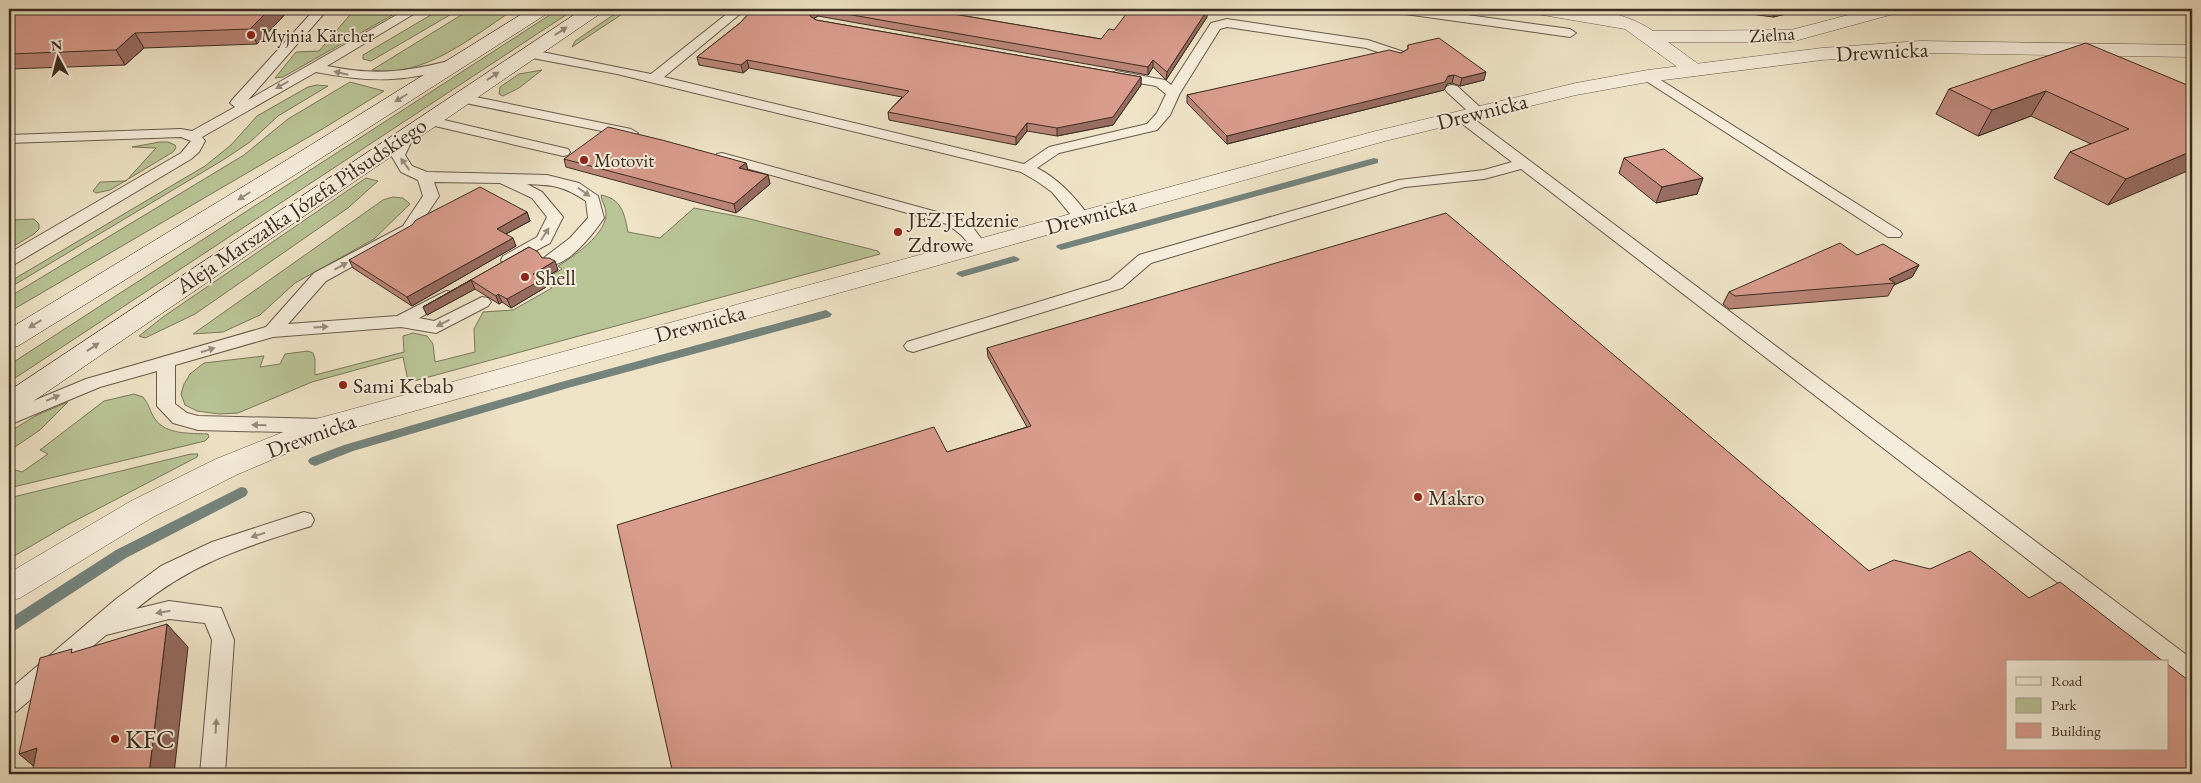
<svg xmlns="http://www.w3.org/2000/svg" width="2201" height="783" font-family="'EB Garamond',serif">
	<rect width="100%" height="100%" fill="#efe3c7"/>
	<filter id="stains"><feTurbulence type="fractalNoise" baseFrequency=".004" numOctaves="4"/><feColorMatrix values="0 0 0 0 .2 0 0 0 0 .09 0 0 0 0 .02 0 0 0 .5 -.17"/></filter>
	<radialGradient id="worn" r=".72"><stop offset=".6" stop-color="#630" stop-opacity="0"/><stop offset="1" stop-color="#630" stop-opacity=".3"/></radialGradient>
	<path fill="#b9c496" stroke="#7a785c" d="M355 9H362L361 11 403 9 283 77 275 78 296 52 319 51Z
		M441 9H460L371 61 363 59V55Z
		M471 9H515C474 35 424 79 372 70Z
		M559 9H575L9 382V365Z
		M622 9H630L572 47 575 41Z
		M542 70 519 88 503 96 499 94 500 87 519 74Z
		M350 82 384 91 324 128 9 312V297L244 155 288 119Z
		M317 85 328 86 278 116 250 142 223 160 9 288V282L205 166 231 145 257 116 308 87Z
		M160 142H168L175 145 176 148 173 152 110 190 96 193 93 191 100 182 126 181 156 148 132 147Z
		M366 178 378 181 348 208 195 314 145 338 139 336 163 317Z
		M601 195C622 199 624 213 628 232L660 238 694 208 746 218 878 251 880 254 414 381H408L403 357 312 382 238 413 219 414 197 411 185 405 181 394 184 384 190 374 204 363 264 356 260 367 280 364 285 354 308 351 313 353 315 359V375L404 352 403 336 413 333 427 336 433 344 435 362 475 352 474 329 483 312 513 310 552 288 542 281 562 269 558 266C573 257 607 234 606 213 606 206 601 201 601 195Z
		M393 197 403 198 410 204 374 239 295 283 260 315 223 332 193 334 383 200Z
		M34 219 39 224V229L34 234 9 249V220Z
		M134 394 143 397C149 404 150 412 155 419 166 435 190 433 208 434L209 437 205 441 9 488V471L12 469 22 472 48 454 40 450 104 401Z
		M68 402 40 430 9 451V432L37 415Z
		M191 454H198L197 457 67 525 9 559V498Z"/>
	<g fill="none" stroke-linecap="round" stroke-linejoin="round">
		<path fill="#74837c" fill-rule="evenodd" d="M1374 158 1378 159V163L1065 249 1061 250 1056 247 1057 245Z
			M1014 256 1020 259 1018 261 962 277 956 274 958 272Z
			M826 310 832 314 830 317 568 388 353 451 315 466 310 464 308 461 310 458 344 445 561 382Z
			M241 487 246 488 248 492 246 496 126 558 14 631 9 633V619L116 550Z"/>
		<g stroke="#685a4a" stroke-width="2">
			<path id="service" d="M315 9H328L248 100 407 9H422L327 66C377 76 404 72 453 60L460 64 458 67C403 82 372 83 316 72L202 137 205 141 199 152 191 159 15 264 9 265V253L181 153 191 141 181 137 9 143V135L181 129 192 131 235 107 230 103 232 100Z
				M733 9H746L664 77 1024 164 1049 147 1147 124 1157 113 1166 94 1156 86 1116 79 1109 75 1116 71 1165 80 1171 85 1211 23 1227 19 1368 40 1404 52 1406 55 1399 59 1366 48 1227 27 1220 29 1180 93 1170 115 1157 130 1059 153 1037 168C1059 179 1076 198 1090 218L1088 221H1076L1052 192 1038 182 1021 172 617 74 527 57 520 53 527 49 651 74Z
				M1392 9H1423L1570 29 1576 33 1570 37 1398 13Z
				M1648 72 1900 231 1902 234 1900 237H1888L1643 79 1641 76 1643 73Z
				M1452 85 1457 86 1481 108 1483 111 1481 114H1471L1447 92 1445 89 1447 86Z
				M461 94 631 129 638 133 631 137 456 101 454 98Z
				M1461 112 1466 113 2192 659V682L2184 679 2167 666V662H2161L1521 169 1484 179 1405 187 1151 263 1122 288 913 352 907 350 904 346 907 342 1110 280 1139 255 1399 180 1484 170 1512 162 1456 119 1454 116Z
				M427 116 568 149 570 152 568 155 563 156 422 123 420 120Z
				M409 128 416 132 405 155 412 166 427 172 547 175 579 183 598 196 604 218C594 233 566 270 545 265L543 261 545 257 570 238 588 218 586 201C564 186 553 185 527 184L542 192 563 217 550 243 509 265 503 264 501 260 503 256 537 237 547 217 532 198 500 183 434 182 439 196 415 232 326 281 288 324 397 316 446 291 452 292 455 296 452 300 419 318 434 321 482 297 488 298 491 302 488 306 436 333 401 327 273 337 175 365V404L187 413 198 416 324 419 331 421 334 426 331 431 324 433 198 430 173 423 157 406V371L100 387 9 425V411L86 379 266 327 314 273 403 226 423 196 418 180 401 172 391 155 402 132Z
				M722 153 959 218 974 229 987 246 985 249C971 253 970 243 961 235 957 231 952 228 947 224L717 160 715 157 717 154Z
				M304 512 311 514 314 520 311 526C242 548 193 562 136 609L169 601 221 608 234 640 225 774H200L212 640 205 623 169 619 106 635 17 711 9 714V690L116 599 161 566 212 542Z"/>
		</g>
		<g stroke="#685a4a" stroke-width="1">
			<path id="minor" d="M1528 9C1568 6 1619 7 1653 31L1791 30 1871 9H1900L1897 13 1791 42H1668L1701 66 1704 70 1701 74 1694 76 1687 74 1625 29 1537 14 1531 13Z"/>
		</g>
		<g stroke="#685a4a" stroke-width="1">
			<path id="tertiary" d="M1921 41 2192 45V57L1921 53 1822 60 1648 82 1576 95 1385 141 335 433 236 475 153 517 20 598 9 602V573L131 501 216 459 316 419 1372 132 1576 83 1648 70 1822 48Z"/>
		</g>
		<g stroke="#3b2c21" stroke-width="1">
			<path id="secondary" d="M530 9H551L548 13 293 176 18 346 9 348V329L277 166Z
				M583 9H604L601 13 19 411 9 414V391Z"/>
		</g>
		<use href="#service" fill="#f5eddb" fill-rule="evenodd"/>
		<use href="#minor" fill="#f5eddb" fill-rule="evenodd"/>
		<use href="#tertiary" fill="#f5eddb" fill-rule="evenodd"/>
		<use href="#secondary" fill="#f5eddb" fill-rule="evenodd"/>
	</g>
	<path fill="#ba8578" stroke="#3b2c21" d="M9 9H290L257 44 144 48 125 65 9 69Z
		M753 9H924L1101 39 1114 30 1207 17 1166 80 1153 67 1148 75 818 16 814 19 816 20 1141 77V85L1113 125 1057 136 1027 131 1016 145 889 120 888 112 902 97 749 68 743 73 699 65 697 57 740 23Z
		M1713 9H1808L1773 17Z
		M1408 45 1484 80 1460 86 1452 83 1447 84 1444 90 1227 144 1187 103V95L1401 53 1408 49Z
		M2192 87 2108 205 2054 178 2070 152 2091 144 2031 116 1978 136 1936 114 1949 89Z
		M1624 158 1703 178 1697 194 1656 203 1619 173Z
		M564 159 746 163 748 170 768 175 770 184 736 213 566 167Z
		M527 212 530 221 506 234 516 246 412 306 353 268 349 260Z
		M529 247 542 258 558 270 543 279 546 287 511 308 502 302 499 304 475 289 427 315 423 307Z
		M1857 255 1919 265 1912 277 1894 285 1888 296 1729 309 1723 304 1729 292Z
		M987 348 1869 571 2029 598 2164 662 673 774 947 452 1027 427 988 357Z"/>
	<path fill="#976c62" stroke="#3b2c21" d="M270 9H290L257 44 250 29Z
		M817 9 818 16 811 20V24L810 13Z
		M1208 9 1207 17 1166 80 1167 72Z
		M1776 9H1808L1773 17Z
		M135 33 144 48 125 65 116 50Z
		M747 60 749 68 743 73 741 65Z
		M1153 60V67L1148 75V67Z
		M1486 72 1484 80 1460 86 1462 78Z
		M1454 75 1452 83 1447 84 1444 90 1227 144V136Z
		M1141 77V85L1113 125 1057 136V128Z
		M2046 91 2031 116 1978 136 1992 110Z
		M1027 123V131L1016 145V137Z
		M2192 151V169L2108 205 2126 179Z
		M746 163 748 171 739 168Z
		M768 175 770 184 736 213 734 204Z
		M1703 178 1697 194 1656 203 1662 187Z
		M527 212 530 221 500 237 497 229Z
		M513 238 516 246 412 306 407 297Z
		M555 261 558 270 543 279 546 287 511 308 507 299 533 274Z
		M1919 265 1912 277 1894 285 1895 283 1889 279Z
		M471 280 475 289 427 315 423 307Z
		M498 294 502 302 499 304 496 296Z
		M167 624 188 647 174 774H149Z
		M37 748 43 774 19 754Z"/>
	<path fill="#d89b8c" stroke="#3b2c21" d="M9 9H270L250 29 135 33 116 50 9 54Z
		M753 9H817L810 13V16L816 20 1141 77 1113 117 1057 128 1027 123 1016 137 888 112 909 91 747 60 741 65 697 57 740 23Z
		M818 9H924L1101 39 1109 29 1114 30 1130 9H1208L1167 72 1153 60 1148 67Z
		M1439 38 1486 72 1462 78 1454 75 1448 76 1445 82 1227 136 1187 95 1389 50 1401 53 1408 49V45Z
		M2086 43 2192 87V151L2126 179 2070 152 2129 129 2046 91 1992 110 1949 89Z
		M608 127 662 140 746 163 739 168 768 175 734 204 564 159Z
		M1664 149 1703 178 1662 187 1624 158Z
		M480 187 527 212 497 229 513 238 407 297 349 260 412 225 416 220Z
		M1446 213 1869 571 1894 560 1930 569 1970 551 2029 598 2060 582 2164 662H2007V749H2167V664L2192 683V774H673L617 525 934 427 947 452 1031 426 987 348Z
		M1840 243 1857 255 1883 244 1919 265 1889 279 1895 283 1735 296 1729 292Z
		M529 247 538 252 542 258H549L555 261 533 274 543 279 507 299 498 294 496 296 471 280 423 307Z
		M167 624 149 774H32L37 748 19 754 40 658 72 649 71 653Z"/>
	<defs><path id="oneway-solid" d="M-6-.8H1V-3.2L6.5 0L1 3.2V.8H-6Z" transform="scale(1.25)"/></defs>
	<g fill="#988c7e">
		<use href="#oneway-solid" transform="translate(561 31) rotate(-33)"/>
		<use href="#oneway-solid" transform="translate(341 73) rotate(-167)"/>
		<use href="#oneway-solid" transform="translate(493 76) rotate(-34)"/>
		<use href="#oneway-solid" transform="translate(282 85) rotate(150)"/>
		<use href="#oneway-solid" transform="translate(401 98) rotate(148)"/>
		<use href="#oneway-solid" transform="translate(405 164) rotate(-126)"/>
		<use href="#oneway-solid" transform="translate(584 192) rotate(35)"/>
		<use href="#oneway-solid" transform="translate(244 196) rotate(148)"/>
		<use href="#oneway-solid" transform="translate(545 234) rotate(-57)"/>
		<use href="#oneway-solid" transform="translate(341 266) rotate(-29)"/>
		<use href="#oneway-solid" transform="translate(443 323) rotate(153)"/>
		<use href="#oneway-solid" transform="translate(35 324) rotate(149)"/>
		<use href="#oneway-solid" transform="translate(321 327) rotate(-4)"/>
		<use href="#oneway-solid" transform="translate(93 347) rotate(-34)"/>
		<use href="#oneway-solid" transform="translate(208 350) rotate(-17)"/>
		<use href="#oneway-solid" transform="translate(53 398) rotate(-23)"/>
		<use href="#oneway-solid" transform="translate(259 425) rotate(-179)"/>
		<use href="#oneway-solid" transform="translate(258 535) rotate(163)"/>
		<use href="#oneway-solid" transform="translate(163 612) rotate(170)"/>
		<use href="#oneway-solid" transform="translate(216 726) rotate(-86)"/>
	</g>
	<g fill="#8f2418" stroke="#f5eddb" stroke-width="2">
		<circle cx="251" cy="35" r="5"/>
		<circle cx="584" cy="160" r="5"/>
		<circle cx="898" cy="232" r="5"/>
		<circle cx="525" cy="277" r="5"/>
		<circle cx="343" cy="385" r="5"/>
		<circle cx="1418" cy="497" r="5"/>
		<circle cx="115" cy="739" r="5"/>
	</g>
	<g text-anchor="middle" stroke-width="4" stroke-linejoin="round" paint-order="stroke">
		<g font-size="19" fill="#3b2c21" stroke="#f5eddb">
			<text transform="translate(1772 34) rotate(-4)" y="7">Zielna</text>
		</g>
		<g font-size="19" fill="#3b2c21" stroke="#f5eddb" text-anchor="start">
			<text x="261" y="42">Myjnia Kärcher</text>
			<text x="594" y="167">Motovit</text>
		</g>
		<g font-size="22" fill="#3b2c21" stroke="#f5eddb">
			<text transform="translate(1882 51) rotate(-3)" y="8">Drewnicka</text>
			<text transform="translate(1482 111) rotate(-14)" y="8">Drewnicka</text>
			<text transform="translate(301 205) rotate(-34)" y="8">Aleja Marszałka Józefa Piłsudskiego</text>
			<text transform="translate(1091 215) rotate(-15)" y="8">Drewnicka</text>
			<text transform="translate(700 323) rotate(-15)" y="8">Drewnicka</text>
			<text transform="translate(311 435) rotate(-20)" y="8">Drewnicka</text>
		</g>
		<g font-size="22" fill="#3b2c21" stroke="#f5eddb" text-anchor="start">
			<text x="908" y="227">JEZ JEdzenie<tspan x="908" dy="25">Zdrowe</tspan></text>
			<text x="535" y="285">Shell</text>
			<text x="353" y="393">Sami Kebab</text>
			<text x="1428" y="505">Makro</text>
		</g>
		<g font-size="26" fill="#3b2c21" stroke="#f5eddb" text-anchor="start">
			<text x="125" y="748">KFC</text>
		</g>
	</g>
	<rect width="2201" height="783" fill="none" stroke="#efe3c7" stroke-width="30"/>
	<rect x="10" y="10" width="2181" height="763" fill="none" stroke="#3b2c21" stroke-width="2.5"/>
	<rect x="15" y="15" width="2171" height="753" fill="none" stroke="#3b2c21"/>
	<rect x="2006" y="660" width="162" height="90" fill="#f5eddb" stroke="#aba091"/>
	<rect x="2016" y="677" width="25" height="8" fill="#f5eddb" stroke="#aba091"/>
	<text x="2051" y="686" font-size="15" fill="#3b2c21">Road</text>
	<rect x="2016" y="698" width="25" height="15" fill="#b9c496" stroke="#aba091"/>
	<text x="2051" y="710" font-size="15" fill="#3b2c21">Park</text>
	<rect x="2016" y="723" width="25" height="15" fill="#d89b8c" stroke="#aba091"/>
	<text x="2051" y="736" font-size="15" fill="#3b2c21">Building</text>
	<g transform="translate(58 58) rotate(353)" stroke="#f5eddb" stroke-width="4" paint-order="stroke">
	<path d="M0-4L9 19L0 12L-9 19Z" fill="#3b2c21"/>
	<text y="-8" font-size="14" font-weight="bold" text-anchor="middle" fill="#3b2c21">N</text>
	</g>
	<rect width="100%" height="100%" filter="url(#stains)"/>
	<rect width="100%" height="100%" fill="url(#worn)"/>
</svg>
